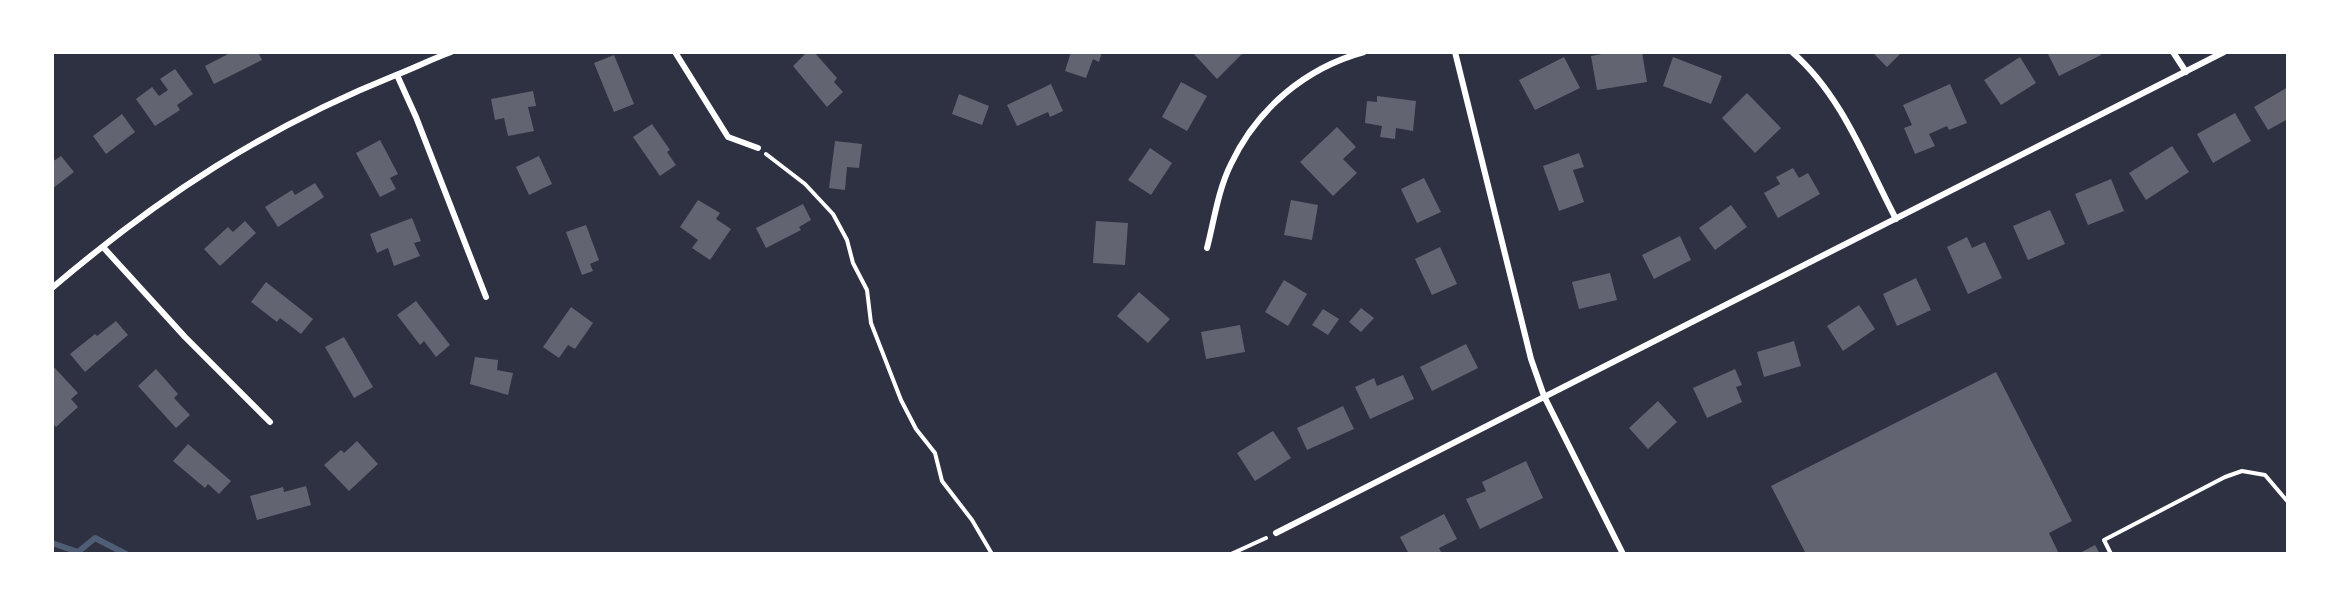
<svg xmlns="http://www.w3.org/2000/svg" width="2340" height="606" font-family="Mulish,sans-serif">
	<rect width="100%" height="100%" fill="#2d3142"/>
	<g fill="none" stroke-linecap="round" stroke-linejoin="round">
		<path stroke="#4f5d75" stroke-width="6" d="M52 543 78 552 95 538 126 554"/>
	</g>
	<path fill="#626471" d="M232 52H258L262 60 214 84 205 66Z
		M807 52H814L837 78 834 82 843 92 827 107 793 66Z
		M1071 52H1102L1099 62 1093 59 1086 78 1065 71Z
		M1192 52H1244L1217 79Z
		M1613 52H1642L1647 82 1597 90 1591 56Z
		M1872 52H1902L1887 67Z
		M2047 52H2100L2101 55 2059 76Z
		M614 55 634 104 614 112 594 63Z
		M1564 57 1580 88 1535 110 1519 80Z
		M1673 57 1722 76 1711 104 1663 86Z
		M2020 57 2036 83 2001 105 1984 80Z
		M175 69 193 94 177 105 180 110 155 126 136 99 152 87 159 96 168 90 160 79Z
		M1181 82 1207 96 1187 131 1162 117Z
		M1051 84 1063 111 1050 117 1048 112 1017 126 1007 105Z
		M1950 84 1967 123 1949 130 1947 126 1929 134 1935 146 1915 154 1904 128 1912 125 1903 105Z
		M2288 87V119L2268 130 2254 107Z
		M533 91 536 106 528 107 534 131 508 136 504 118 495 120 491 99Z
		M1747 93 1781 128 1755 153 1722 118Z
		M959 94 989 106 982 125 952 114Z
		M1377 96 1416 101 1413 131 1396 128 1395 139 1380 137 1382 126 1365 123 1367 101 1377 102Z
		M2235 113 2251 141 2213 163 2197 134Z
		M122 114 135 132 106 154 93 136Z
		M652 124 670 150 667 152 676 165 660 176 633 137Z
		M1337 127 1356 147 1343 159 1357 173 1333 196 1300 162Z
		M380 140 398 174 390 178 396 189 380 197 356 153Z
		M835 141 862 144 859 168 847 167 845 190 829 188Z
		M2172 146 2189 172 2146 200 2129 173Z
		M1150 148 1172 163 1151 195 1128 180Z
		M1579 153 1584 167 1573 170 1584 202 1559 211 1543 166Z
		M61 156 74 172 52 189V162Z
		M539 156 552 184 529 195 516 167Z
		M1793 168 1799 178 1808 173 1820 194 1778 218 1764 193 1780 184 1776 177Z
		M1424 178 1441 212 1417 223 1401 189Z
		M2111 179 2124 211 2088 225 2075 194Z
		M315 183 324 197 278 227 265 207 292 190 295 195Z
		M698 200 720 213 716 219 731 229 710 260 692 248 698 240 680 227Z
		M1291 200 1318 205 1312 240 1284 235Z
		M803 204 811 220 799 227 801 230 766 248 756 228Z
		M1731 205 1747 227 1715 250 1699 228Z
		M2050 210 2065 244 2028 260 2013 226Z
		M412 218 421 241 414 243 420 256 394 266 388 248 377 253 370 234Z
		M245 221 256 233 220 266 204 249 228 227 233 232Z
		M1096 221 1128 223 1125 265 1093 263Z
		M586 225 599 260 590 264 593 271 582 275 566 232Z
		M1680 236 1691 260 1654 279 1642 255Z
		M1967 237 1972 248 1985 242 2002 278 1968 294 1947 247Z
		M1440 247 1457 284 1432 295 1415 259Z
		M1610 273 1617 300 1579 309 1572 282Z
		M1916 278 1931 310 1897 326 1883 294Z
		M1284 280 1307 294 1288 326 1265 312Z
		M266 282 313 319 301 334 280 318 277 322 251 302Z
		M1139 292 1170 319 1148 343 1117 316Z
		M416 301 450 345 436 357 424 341 420 345 397 315Z
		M1859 305 1875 329 1843 351 1827 326Z
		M571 307 593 323 575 349 568 345 559 358 543 347Z
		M1361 308 1374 318 1361 332 1349 322Z
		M1323 309 1339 319 1328 335 1312 325Z
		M116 321 128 335 85 372 70 354 95 334 97 336Z
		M1240 325 1245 352 1206 359 1201 332Z
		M344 337 373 387 354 398 325 347Z
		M1794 341 1801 366 1764 377 1757 352Z
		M1466 344 1478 368 1432 391 1420 367Z
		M475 357 498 360 497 370 513 373 508 395 470 384Z
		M52 365 78 393 71 399 78 407 56 427 52 423Z
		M156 369 178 394 174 398 190 415 176 428 138 386Z
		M1735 369 1742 385 1736 387 1742 402 1707 418 1693 388Z
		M1996 372 2072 521 2049 533 2059 554H1806L1771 486Z
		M1403 375 1414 399 1370 419 1355 387 1374 378 1377 386Z
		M1658 401 1677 422 1648 449 1629 428Z
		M1343 406 1354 429 1307 450 1297 428Z
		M1273 431 1291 458 1255 481 1237 453Z
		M357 441 378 464 349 491 324 465 341 450 344 453Z
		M188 444 231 481 219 494 208 484 205 488 173 461Z
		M1526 461 1543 498 1480 529 1466 499 1486 491 1482 482Z
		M306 486 311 505 257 520 250 496 283 487 284 492Z
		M1444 514 1457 539 1439 548 1442 554H1409L1400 537Z
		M2095 545 2100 554H2078Z"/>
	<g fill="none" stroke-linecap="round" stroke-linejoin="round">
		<path stroke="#fff" stroke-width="4" d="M766 154 805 184 833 214 847 240 853 263 867 290 871 323 901 400 916 429 935 453 942 481 972 520 992 554
			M1231 554 1266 538
			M2111 554 2104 540 2225 477 2242 471 2265 475 2288 502"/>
		<path stroke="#fff" stroke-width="6" d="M675 52 728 137 758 148
			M1455 52 1531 359 1544 396 1623 554
			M1792 52C1842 95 1866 162 1896 219
			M2173 52 2186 72
			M397 75 416 117 486 297
			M103 247 185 337 270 422
			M1207 248C1214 221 1218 190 1231 164 1257 109 1305 68 1364 52
			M52 288C160 196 264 128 396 75 414 68 432 59 451 52
			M1276 533 2224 52"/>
	</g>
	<rect width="2340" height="606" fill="none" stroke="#ffffff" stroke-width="108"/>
</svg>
